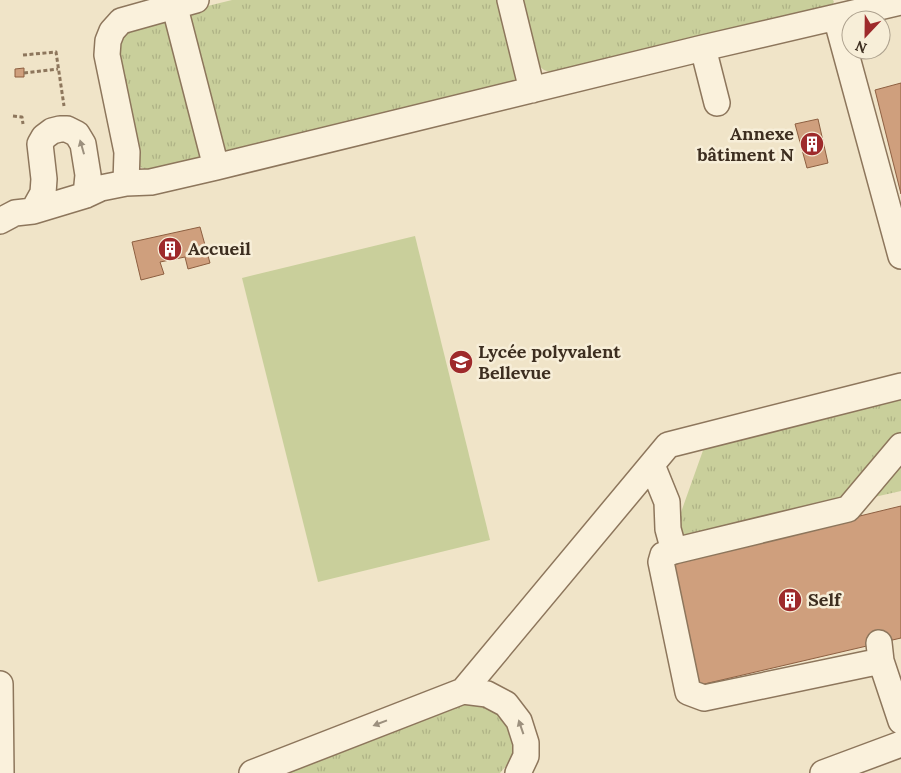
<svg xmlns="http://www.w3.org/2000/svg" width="901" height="773" font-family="Lora,serif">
	<defs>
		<pattern id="grass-tufts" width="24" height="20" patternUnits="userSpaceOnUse" patternTransform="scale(1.25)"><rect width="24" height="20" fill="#c9cf9b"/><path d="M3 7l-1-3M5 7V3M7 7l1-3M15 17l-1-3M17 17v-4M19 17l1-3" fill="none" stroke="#aeb285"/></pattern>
	</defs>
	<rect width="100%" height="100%" fill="#f0e4c8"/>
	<path fill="url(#grass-tufts)" d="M232 0H500L521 86 218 157 183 12Z
		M520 0H833L834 2 828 10 556 74 544 70 535 63Z
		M169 17 205 159 151 173 139 166 117 46 124 30Z
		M901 395V434L840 506 669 546 706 442Z
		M901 453V491L861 500Z
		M477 702 496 707C500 714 513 731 515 738 518 752 509 763 500 773H279L460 704Z"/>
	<path fill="#c9cf9b" d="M415 236 490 540 318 582 242 278Z"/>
	<path fill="#cf9f7d" stroke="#8d5f41" d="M24 68V77H15V69Z
		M901 83V194L875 90Z
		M818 119 828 163 807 168 795 124Z
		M200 227 210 263 188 269 185 257 160 262 164 274 141 280 132 242Z
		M901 506V638L700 685 670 562Z"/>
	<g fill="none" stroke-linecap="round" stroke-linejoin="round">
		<g stroke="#8d765c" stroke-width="28">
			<path id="minor" d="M173 0 216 167
				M510 0 532 90
				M836 17 901 256
				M703 48 717 103
				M126 183 127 152 107 55 108 41 112 31 121 21 196 0
				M33 211 43 193 44 179 40 144 44 137 52 131 60 129H67L77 134 83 144 88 175 86 195
				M0 221 15 213 33 211 86 195 101 188 126 183 151 182 216 167 703 48 901 2
				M652 465 667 502 668 529 674 551 848 509 901 446
				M674 551 663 555 661 562 688 692 704 698 881 661
				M879 643 881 661 901 721
				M0 684 1 773
				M463 691 668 445 901 386
				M252 773 463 691 487 694 506 704 519 721 526 743V756L518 773
				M823 773 901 744"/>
		</g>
		<path stroke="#8d765c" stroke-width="3" stroke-dasharray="4 2.5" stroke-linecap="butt" d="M23 55 56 52 64 106
			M24 73 58 69
			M13 116 22 117 23 124"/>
		<use href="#minor" stroke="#faf1dc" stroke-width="25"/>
	</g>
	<defs><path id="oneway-solid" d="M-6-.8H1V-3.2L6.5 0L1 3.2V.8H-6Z" transform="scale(1.25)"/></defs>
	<g fill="#9c907e">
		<use href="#oneway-solid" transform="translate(82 147) rotate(-106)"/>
		<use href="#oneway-solid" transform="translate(380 723) rotate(159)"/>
		<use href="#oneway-solid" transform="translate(521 727) rotate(-109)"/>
	</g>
	<defs>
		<g id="building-disc" transform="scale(1.25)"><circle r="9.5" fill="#9e2a2b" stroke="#f7eed8"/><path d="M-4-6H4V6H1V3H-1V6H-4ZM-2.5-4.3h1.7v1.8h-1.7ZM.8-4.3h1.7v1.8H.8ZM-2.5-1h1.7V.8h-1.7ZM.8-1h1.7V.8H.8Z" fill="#fff"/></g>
		<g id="school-disc" transform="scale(1.25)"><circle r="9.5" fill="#9e2a2b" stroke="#f7eed8"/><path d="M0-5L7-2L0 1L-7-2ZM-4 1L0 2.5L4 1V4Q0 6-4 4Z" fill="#fff"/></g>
	</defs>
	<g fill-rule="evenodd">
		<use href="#building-disc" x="812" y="144"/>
		<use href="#building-disc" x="170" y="249"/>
		<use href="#school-disc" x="461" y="362"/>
		<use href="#building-disc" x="790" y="600"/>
	</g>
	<g text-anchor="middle" stroke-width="5" stroke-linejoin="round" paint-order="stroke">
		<g font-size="18" font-weight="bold" fill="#3d2e20" stroke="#f7eed8" text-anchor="start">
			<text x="794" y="140" text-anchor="end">Annexe<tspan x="794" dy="21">bâtiment N</tspan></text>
			<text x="188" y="255">Accueil</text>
			<text x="478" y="358">Lycée polyvalent<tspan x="478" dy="21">Bellevue</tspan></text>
			<text x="808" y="606">Self</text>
		</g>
	</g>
	<g transform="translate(866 35) rotate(202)"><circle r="24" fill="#f7eed8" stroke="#ada18e"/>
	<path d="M0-4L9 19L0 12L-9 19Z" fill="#9e2a2b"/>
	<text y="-8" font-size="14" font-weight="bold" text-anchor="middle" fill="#3d2e20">N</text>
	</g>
</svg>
